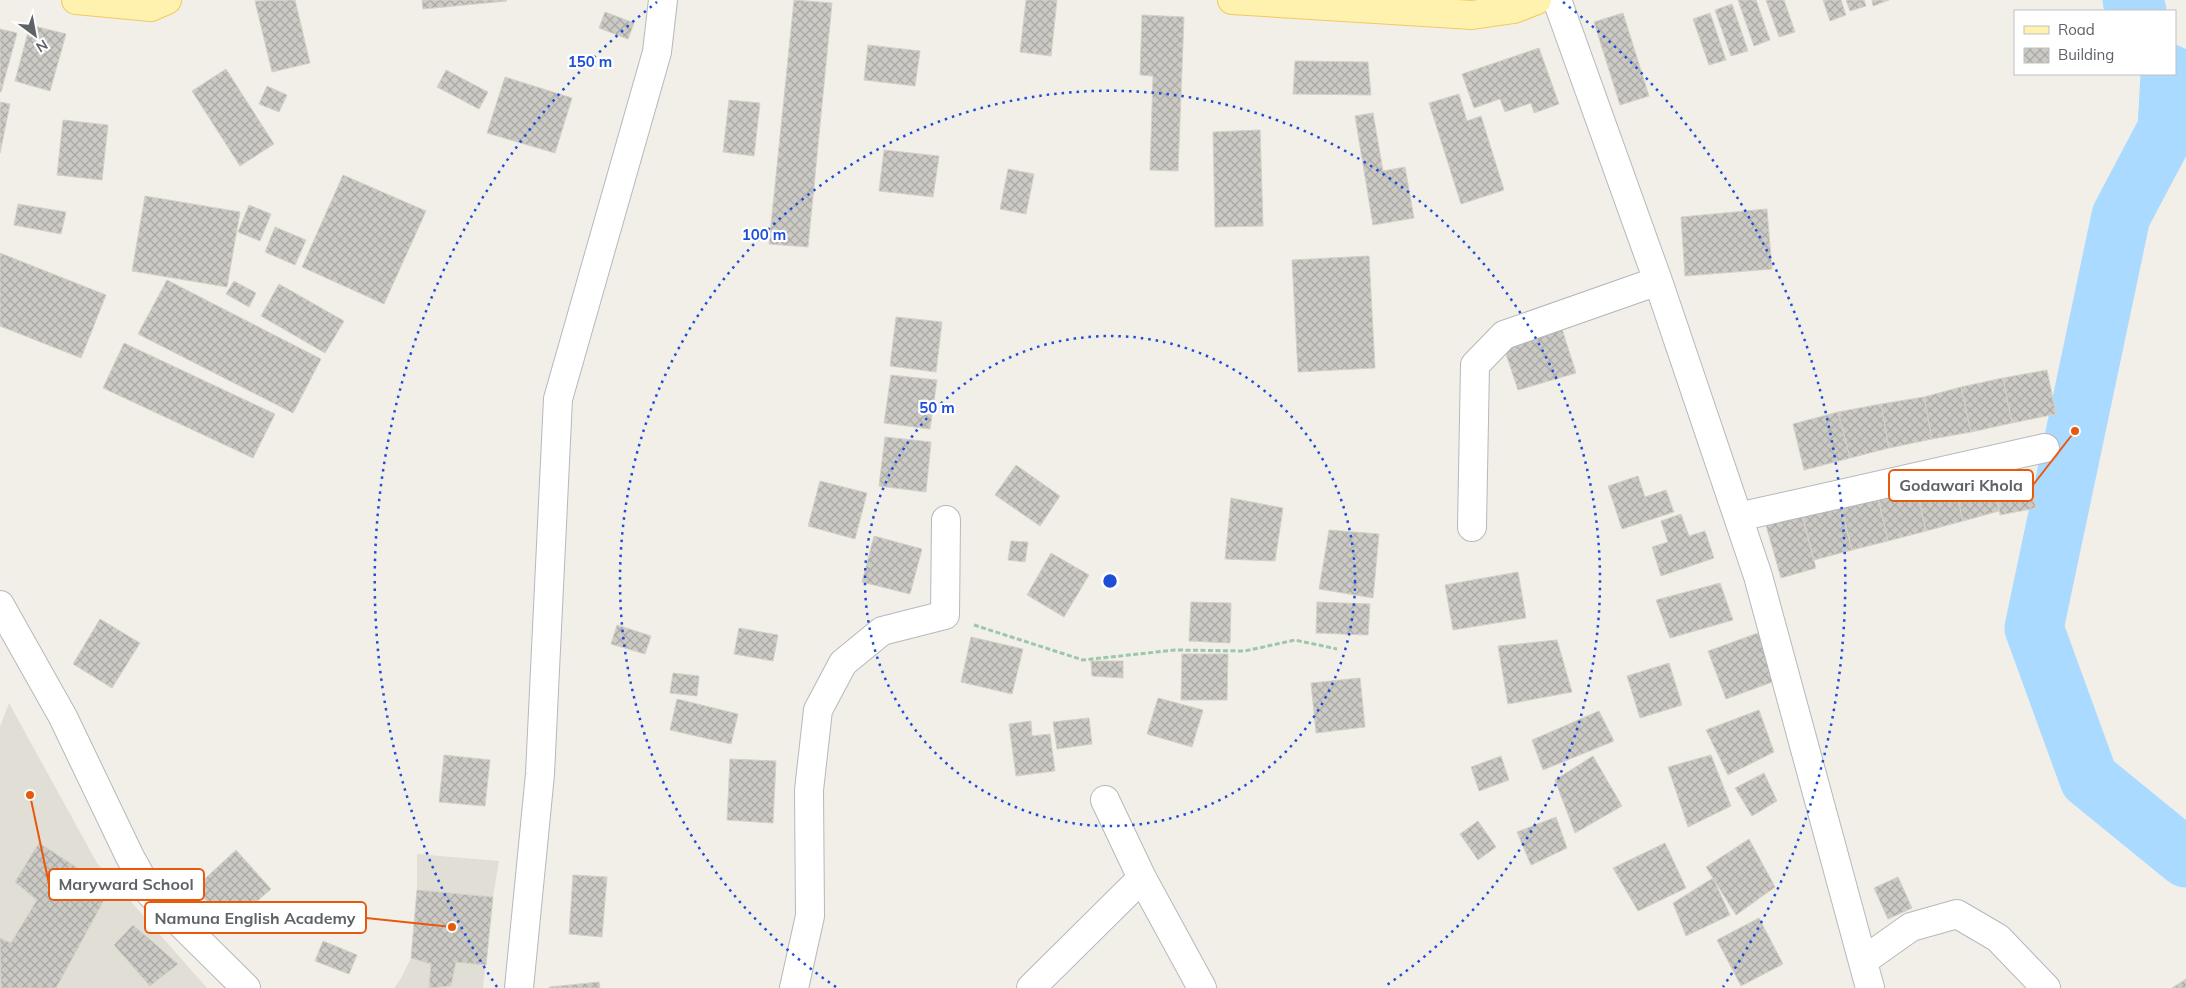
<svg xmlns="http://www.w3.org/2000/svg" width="2186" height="988" font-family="Mulish,sans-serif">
	<defs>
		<pattern id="building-cross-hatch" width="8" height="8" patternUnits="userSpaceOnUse" patternTransform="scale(1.25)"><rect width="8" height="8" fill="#cccac5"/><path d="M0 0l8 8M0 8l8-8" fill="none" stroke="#a9a8a4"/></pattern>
	</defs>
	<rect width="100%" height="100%" fill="#f1efe8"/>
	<path fill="#e1ded6" d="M9 703 97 863 207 988H0V727Z
		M417 854 499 861 493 897 483 988H394L400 980 411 958 417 890Z"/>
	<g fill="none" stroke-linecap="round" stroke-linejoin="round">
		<path stroke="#aadaff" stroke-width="59" d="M2132 0 2137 11
			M2170 74 2167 129 2121 216 2034 628 2089 779 2186 858"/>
	</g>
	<path fill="url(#building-cross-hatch)" stroke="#d6d1c6" d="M295 0 310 63 272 72 255 1Z
		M422 0H506L507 1 423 9Z
		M794 0 832 3 808 247 769 244Z
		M1026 0H1057L1051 56 1020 52Z
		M1738 0H1756L1770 40 1754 46Z
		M1766 0H1784L1795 32 1779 37Z
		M1823 0H1841L1846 15 1830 21Z
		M1846 0H1864L1866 6 1850 11Z
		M1872 0H1889L1873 6Z
		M1732 4 1748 51 1731 56 1715 10Z
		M605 12 634 23 628 39 599 28Z
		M1623 13 1649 96 1620 105 1594 22Z
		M1710 13 1726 60 1709 65 1693 19Z
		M1142 15 1184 17 1178 171 1150 170 1153 76 1140 75Z
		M30 25 66 34 50 91 15 81Z
		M0 29 17 33 1 92H0Z
		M868 45 920 51 915 86 864 80Z
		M1539 48 1559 104 1534 113 1531 103 1505 112 1500 99 1474 108 1462 74Z
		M1295 61 1368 62 1371 95 1293 94Z
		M226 69 274 144 240 166 192 91Z
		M446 70 488 92 479 109 437 87Z
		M505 77 572 98 555 153 487 133Z
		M267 86 287 95 279 112 259 104Z
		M1459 94 1467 121 1481 116 1504 190 1461 204 1429 103Z
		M729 100 760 103 754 156 723 152Z
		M0 102 10 104 0 153Z
		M1373 113 1383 171 1405 167 1414 218 1373 225 1355 116Z
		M63 120 108 125 102 180 57 175Z
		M1260 130 1263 226 1215 227 1213 132Z
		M884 150 939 156 933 197 879 191Z
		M1008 169 1034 174 1026 214 1000 209Z
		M343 175 426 211 384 304 302 267Z
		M145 196 240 212 227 287 132 271Z
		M18 204 66 212 61 234 14 225Z
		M249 205 271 214 260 241 238 232Z
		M1767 209 1772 269 1685 276 1681 217Z
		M275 227 306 240 295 265 265 252Z
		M0 253 106 295 81 358 0 326Z
		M1369 256 1375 368 1298 372 1292 260Z
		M167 280 321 359 293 413 138 334Z
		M234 281 256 293 249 307 226 294Z
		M279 284 344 321 325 353 261 316Z
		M896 317 942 322 936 372 890 366Z
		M1561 326 1576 373 1518 390 1504 348Z
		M124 343 275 414 253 458 103 388Z
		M2047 370 2056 414 2012 423 2003 378Z
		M891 375 937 380 930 429 884 423Z
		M2003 378 2012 423 1971 432 1961 387Z
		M1961 387 1971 432 1932 439 1924 397Z
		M1924 397 1932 439 1889 448 1881 404Z
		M1881 404 1889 448 1850 458 1838 412Z
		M1838 412 1850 458 1804 470 1793 424Z
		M885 437 931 442 926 492 879 486Z
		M1016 465 1060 496 1040 526 995 495Z
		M2029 472 2036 508 2000 515 1993 478Z
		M1990 475 1999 511 1963 521 1954 483Z
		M1638 476 1645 497 1666 490 1674 512 1622 529 1608 486Z
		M820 481 867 493 855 539 808 526Z
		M1954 483 1963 521 1926 531 1917 491Z
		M1917 491 1926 531 1888 541 1878 498Z
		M1231 498 1283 508 1275 561 1225 559Z
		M1878 498 1888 541 1852 550 1841 507Z
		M1841 507 1852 550 1814 560 1803 517Z
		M1801 512 1816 568 1781 578 1765 522Z
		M1681 514 1689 536 1705 531 1714 558 1661 576 1652 547 1668 542 1661 521Z
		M1329 530 1379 534 1373 598 1319 589Z
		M874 536 922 549 910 594 862 582Z
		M1011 541 1028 542 1025 562 1008 560Z
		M1051 553 1089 575 1064 617 1027 595Z
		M1518 572 1526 618 1453 630 1445 585Z
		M1720 583 1733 620 1670 638 1656 600Z
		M1191 602 1231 603 1230 643 1189 641Z
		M1317 602 1370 604 1368 635 1316 633Z
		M100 619 140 643 112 688 73 664Z
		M617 625 651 636 645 654 611 644Z
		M739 628 778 635 773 661 734 654Z
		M1758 633 1775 681 1726 699 1708 651Z
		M971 637 1023 649 1012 694 961 682Z
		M1557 640 1572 692 1508 704 1498 646Z
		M1182 654H1228L1227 700H1181Z
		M1091 661H1123V678L1092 676Z
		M1669 663 1682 705 1640 718 1627 676Z
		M673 673 699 676 697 696 670 693Z
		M1360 678 1365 727 1316 733 1311 683Z
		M1158 698 1203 710 1192 747 1147 734Z
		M677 699 738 714 731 744 670 730Z
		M1759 710 1774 752 1728 775 1706 730Z
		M1599 711 1614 741 1543 770 1532 740Z
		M1089 718 1092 744 1057 749 1053 722Z
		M1031 721 1032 736 1050 734 1055 771 1016 776 1009 724Z
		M444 755 490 760 485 806 439 802Z
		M1711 755 1731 806 1688 827 1668 767Z
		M1501 756 1509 780 1479 791 1471 767Z
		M1593 756 1622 806 1575 833 1555 780Z
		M730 759 776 761 773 823 727 820Z
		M1764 773 1777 801 1752 816 1735 788Z
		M1556 817 1567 848 1531 865 1517 832Z
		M1478 821 1496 847 1478 860 1460 834Z
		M1749 839 1775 887 1736 915 1706 867Z
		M39 843 110 889 56 988H1L0 938 11 943 37 900 15 882Z
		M1665 843 1686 888 1638 911 1613 868Z
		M236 850 271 889 229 926 195 888Z
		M573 875 607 877 602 937 569 934Z
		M1898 877 1912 908 1888 919 1874 888Z
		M1713 878 1730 915 1686 936 1673 903Z
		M417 890 493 897 486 965 456 962 451 986 429 988 431 964 411 958Z
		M1759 918 1783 964 1741 986 1717 940Z
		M133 925 178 964 150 986 114 945Z
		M323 941 357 955 349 974 315 961Z
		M2186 979V988H2172Z
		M599 982 600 988H549V987Z"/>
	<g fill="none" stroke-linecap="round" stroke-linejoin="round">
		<g stroke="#b5b8bc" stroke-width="30">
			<path id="minor" d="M1557 0 1658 281 1758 576 1870 988
				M1738 517 2045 448
				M1472 527 1475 365 1504 335 1658 281
				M0 605 63 717 130 857 150 893 246 988
				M1105 800 1142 878 1202 988
				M1863 961 1911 927 1957 914 1998 938 2046 988
				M519 988 540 774 558 399 657 52 663 0
				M794 988 810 916 809 790 818 710 843 663 882 631 945 615 946 520
				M1031 988 1142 878"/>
		</g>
		<g stroke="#f2c960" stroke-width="30">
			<path id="major" d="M76 0 151 7 167 0
				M1232 0 1472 15 1514 9 1537 0"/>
		</g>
		<path stroke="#9cc7a9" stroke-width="3" stroke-dasharray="5 2.5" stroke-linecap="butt" d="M974 625 1083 660 1175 650 1245 651 1295 640 1337 649"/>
		<use href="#minor" stroke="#fff" stroke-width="28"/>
		<use href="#major" stroke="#fff2af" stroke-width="28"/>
	</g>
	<g fill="none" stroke="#1d4ed8" stroke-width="2.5" stroke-dasharray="2.5 5">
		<circle cx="1110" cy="581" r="245"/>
		<path d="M836 987A490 490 0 1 1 1384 987"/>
		<path d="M497 987A735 735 0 0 1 657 2M1563 2A735 735 0 0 1 1723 987"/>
	</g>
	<circle cx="1110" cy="581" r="8" fill="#1d4ed8" stroke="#fff" stroke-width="2.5"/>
	<g font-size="15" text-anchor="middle" font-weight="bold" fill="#1d4ed8" stroke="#fff" stroke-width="4.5" stroke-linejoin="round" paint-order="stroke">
		<text x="590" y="67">150 m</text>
		<text x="764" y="240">100 m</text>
		<text x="937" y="413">50 m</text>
	</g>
	<path fill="none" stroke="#e8590c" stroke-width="2" d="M2075 431L2033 485M30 795L49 884M452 927L366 918"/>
	<g fill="#e8590c" stroke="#fff" stroke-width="2">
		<circle cx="2075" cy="431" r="5"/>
		<circle cx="30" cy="795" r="5"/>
		<circle cx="452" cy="927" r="5"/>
	</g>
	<g fill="#fff" stroke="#e8590c" stroke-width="2">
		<rect x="1889" y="470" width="144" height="31" rx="5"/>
		<rect x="49" y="869" width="155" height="31" rx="5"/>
		<rect x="145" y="902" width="221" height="31" rx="5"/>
	</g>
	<g font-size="16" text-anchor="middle" font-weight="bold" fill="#5f6368">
		<text x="1961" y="491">Godawari Khola</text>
		<text x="126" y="890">Maryward School</text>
		<text x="255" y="924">Namuna English Academy</text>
	</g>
	<rect x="2014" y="10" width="162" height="65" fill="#ffffff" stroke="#bfc1c3"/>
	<rect x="2024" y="26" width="25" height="8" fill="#fff2af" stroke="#bfc1c3"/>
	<text x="2058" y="35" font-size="15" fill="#5f6368">Road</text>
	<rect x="2024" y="48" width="25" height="15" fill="url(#building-cross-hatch)" stroke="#bfc1c3"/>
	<text x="2058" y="60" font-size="15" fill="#5f6368">Building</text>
	<g transform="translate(35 35) rotate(148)" stroke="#ffffff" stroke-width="4" paint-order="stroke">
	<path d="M0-4L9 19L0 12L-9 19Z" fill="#5f6368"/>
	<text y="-8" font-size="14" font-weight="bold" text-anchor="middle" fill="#5f6368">N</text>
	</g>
</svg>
